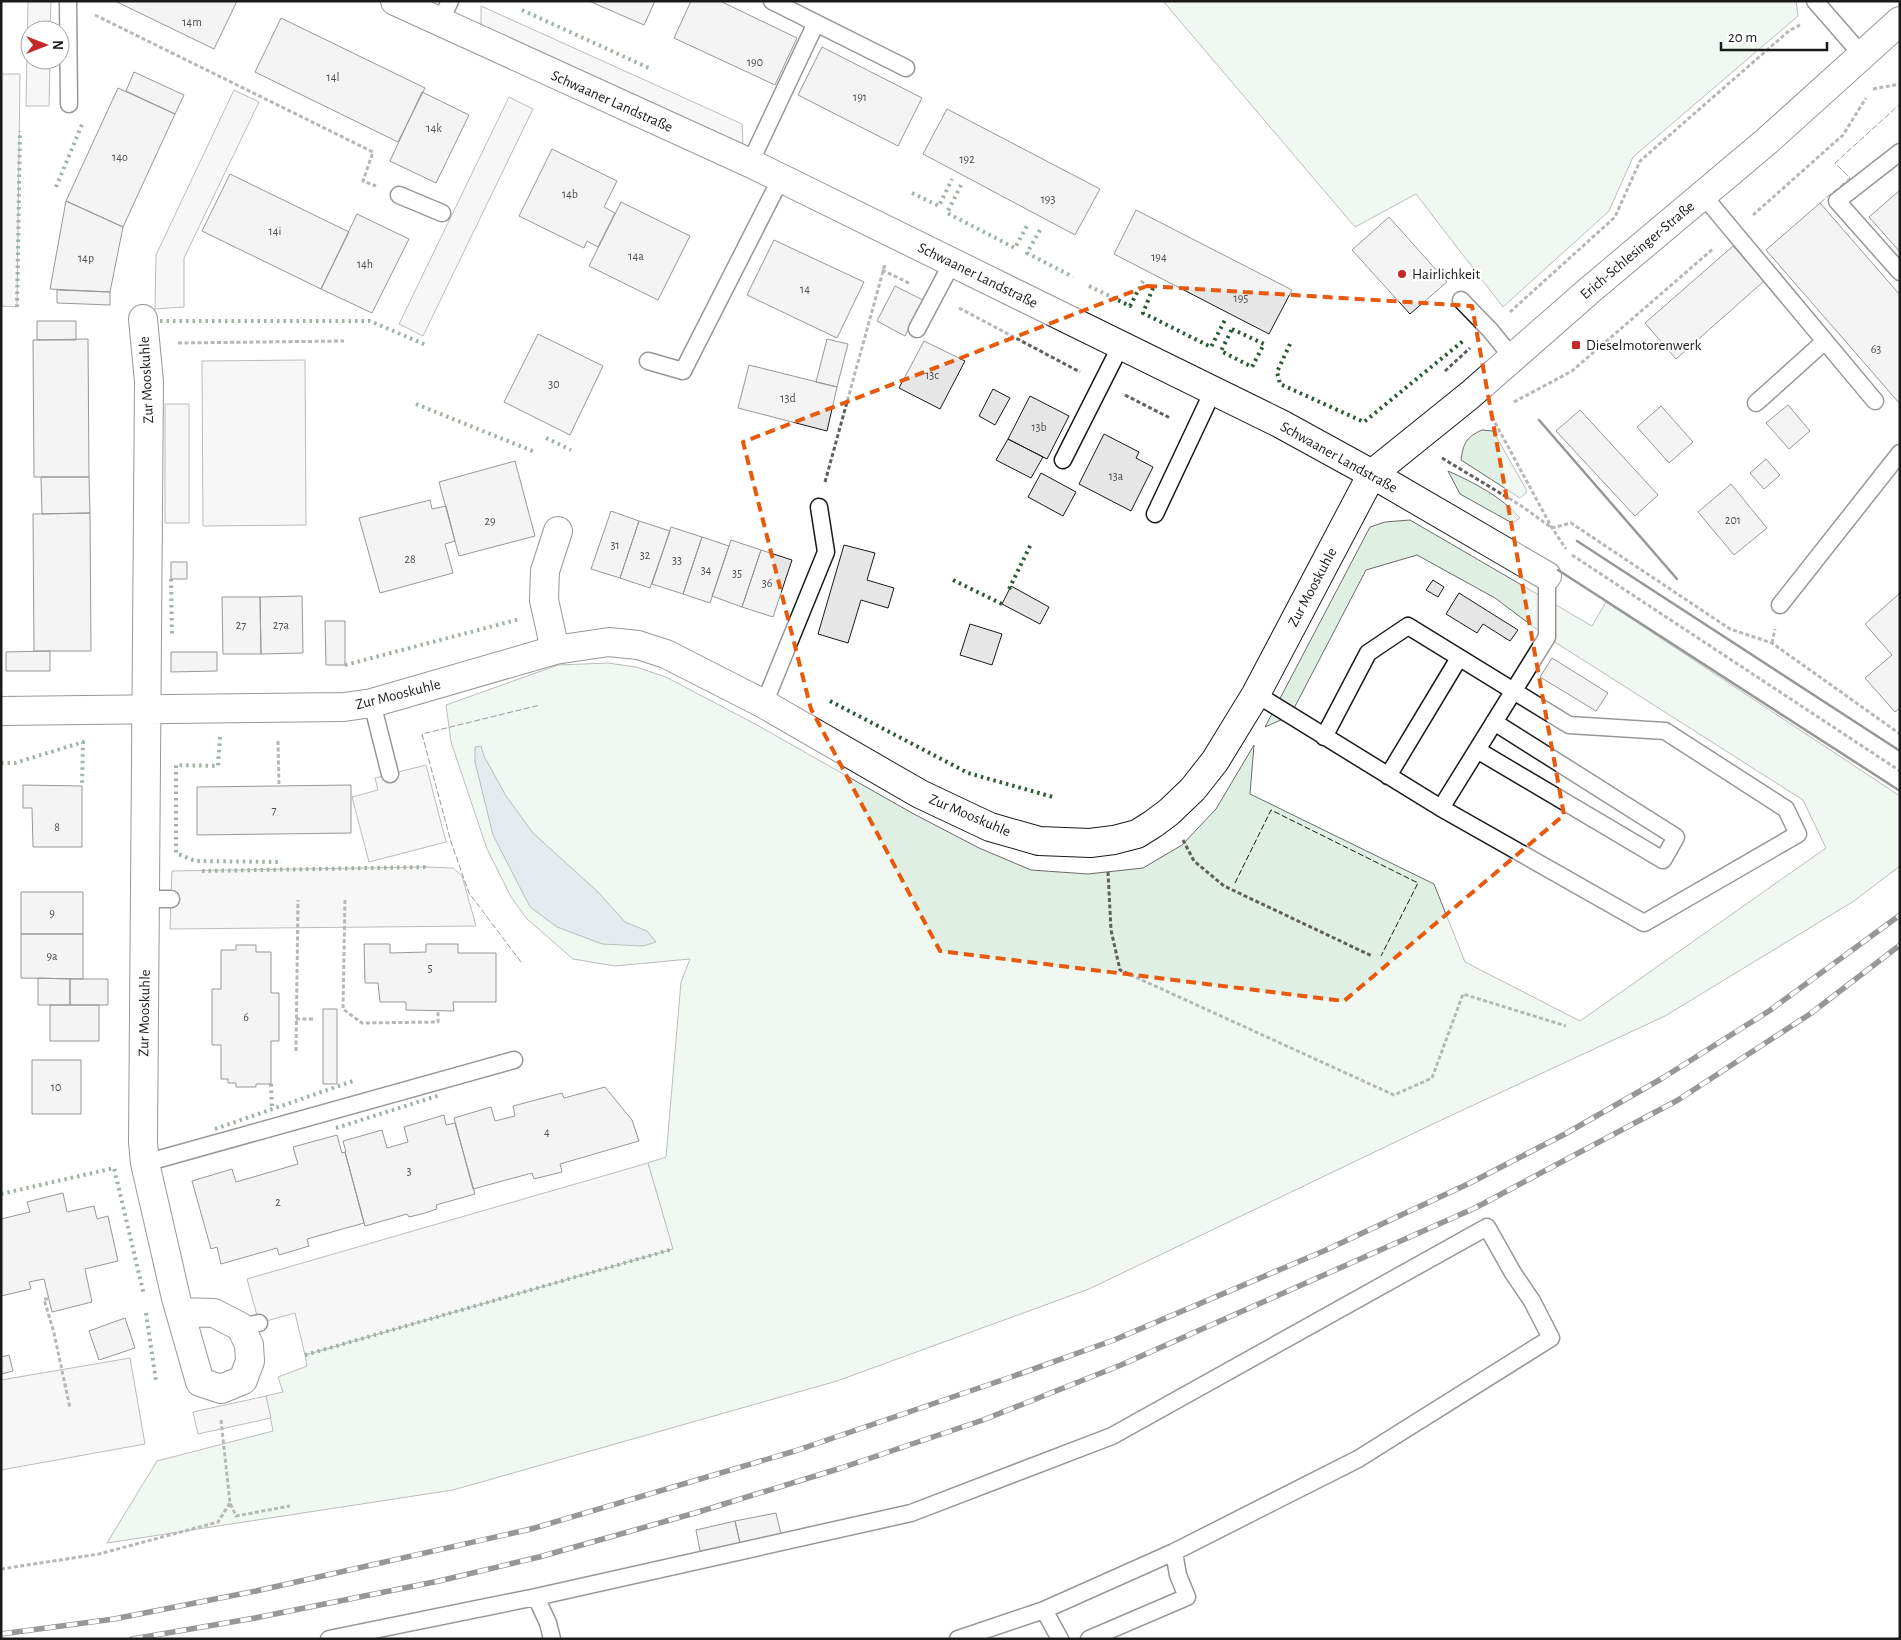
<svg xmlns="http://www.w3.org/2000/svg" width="1901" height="1640" font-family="'Alegreya Sans',sans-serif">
	<rect width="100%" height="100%" fill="#fff"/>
	<path fill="#e0efe3" stroke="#6a6a6a" d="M1163 1H1796L1798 16 1633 157 1609 211 1503 307 1416 194 1355 227Z
		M1482 430 1493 431 1526 489V493L1520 498 1461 460C1463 444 1466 437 1482 430Z
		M1448 471C1473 482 1502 497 1520 518L1512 523 1460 494Z
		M1410 520 1592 626 1606 602 1900 796V866L1854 901 1665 1016 1435 1123 1089 1289 837 1381 453 1490 107 1543 157 1461 273 1431 266 1396 283 1392 278 1377 307 1366 305 1355 672 1249 648 1163 666 1157 681 982 690 959 615 966 573 959 527 919 511 897 487 849 451 742 446 705 558 665 608 663 636 667 666 677 757 725 912 813 979 848 1031 870 1088 874 1143 868 1182 845 1216 809 1254 745 1250 794 1434 884 1465 962 1580 1021 1826 848 1803 800 1547 637 1495 598 1417 555 1366 570 1290 716 1265 727 1370 527 1385 522Z"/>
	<path fill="#ededed" stroke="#6a6a6a" d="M28 1H51L50 30H30V60H50L49 106H26Z
		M481 6 742 124 743 144 481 27Z
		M1 74H20L17 307 1 306Z
		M234 90 259 102 184 258V307L155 309 156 255Z
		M509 97 533 109 423 336 399 324Z
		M305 360 306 525 203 526 202 361Z
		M165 404H189V523H165Z
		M426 765 446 842 369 862 352 797 378 790 375 778Z
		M427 867 453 868 462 876 476 926 170 929 172 871Z
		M648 1163 673 1249 305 1355 295 1313 259 1323 247 1279Z
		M130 1358 145 1444 1 1470V1380Z
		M266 1396 271 1418 198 1434 193 1412Z"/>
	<path fill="#c6d2dc" stroke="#6a6a6a" d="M481 746 484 756 506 796 533 833 598 892 625 922 647 931 656 942 643 946 602 944 557 927 530 907 493 835 475 762V747Z"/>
	<path fill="#e6e6e6" stroke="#1a1a1a" d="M115 1H237L214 49Z
		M589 1H655L644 25Z
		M691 1H720L797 38 775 85 674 38Z
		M281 18 425 88 398 142 255 72Z
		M822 47 922 98 898 146 798 95Z
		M134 72 184 95 175 114 126 91Z
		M118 88 175 114 123 227 66 201Z
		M422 92 469 115 436 183 390 161Z
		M947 109 1100 189 1075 235 923 154Z
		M552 149 617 181 604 207 615 213 598 247 587 241 584 248 519 216Z
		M230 174 349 232 321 289 202 231Z
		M1900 190V252L1869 217Z
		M66 201 123 227 110 292 50 289Z
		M621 202 690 236 658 300 589 266Z
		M1820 203 1900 295V404L1766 250Z
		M1136 210 1292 290 1269 334 1114 254Z
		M357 214 409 239 372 313 321 289Z
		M1389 217 1447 282 1410 314 1352 250Z
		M774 240 864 282 837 338 747 295Z
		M1733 246 1764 281 1676 359 1645 323Z
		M895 286 923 300 905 336 877 321Z
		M57 290 110 292V305L57 303Z
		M37 321H76V340H37Z
		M538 334 603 366 570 435 504 402Z
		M88 339 89 477H34L33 340Z
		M827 339 848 344 837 387 816 382Z
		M924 341 965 361 940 409 899 388Z
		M749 365 837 387 827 431 738 408Z
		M993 389 1010 398 995 425 979 416Z
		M1030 396 1069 416 1047 459 1008 439Z
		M1788 405 1810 431 1789 449 1766 423Z
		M1661 406 1693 442 1669 463 1637 427Z
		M1580 410 1658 495 1635 516 1556 431Z
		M1104 434 1139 452 1136 458 1153 467 1131 511 1079 484Z
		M1008 439 1043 457 1031 478 996 460Z
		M1766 459 1780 475 1764 489 1750 473Z
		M515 461 535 536 459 556 439 482Z
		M1041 473 1076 492 1063 516 1028 497Z
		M41 477H89L90 513 42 514Z
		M1731 484 1767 528 1734 555 1698 512Z
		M430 500 432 509 446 506 455 541 445 544 453 573 380 593 359 518Z
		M611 511 639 521 620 578 591 569Z
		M90 513 91 651H34L33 514Z
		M639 521 670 531 650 588 620 578Z
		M671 527 702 537 683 594 652 584Z
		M702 537 729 546 710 603 683 594Z
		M731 540 761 550 742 607 712 596Z
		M844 545 875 553 867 580 894 588 888 608 861 600 848 643 818 634Z
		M761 550 792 560 773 617 742 607Z
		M171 562H187V579H171Z
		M1433 580 1444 587 1438 597 1426 590Z
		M1011 586 1049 607 1040 624 1002 604Z
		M1459 593 1518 630 1510 641 1483 624 1477 633 1446 614Z
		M1900 593V708L1895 712 1865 678 1892 655 1865 624Z
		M302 596 303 653 261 654 260 597Z
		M222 597H260L261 654H223Z
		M325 621H345V665H326Z
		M970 624 1002 634 992 665 960 655Z
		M50 651V671H6V652Z
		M171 652H217V671L171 672Z
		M1552 658 1608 693 1596 711 1540 677Z
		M23 785 82 786V847H33L32 808H23Z
		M351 785V833L197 835V787Z
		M21 892H83V934H21Z
		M21 934H83V979L21 978Z
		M364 944H390V953L426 952V944H458V953H496V1002H453L454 1011 406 1010V1002H380L378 983H365Z
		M236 945H256V952H271V993H279V1041H271V1084H256V1087H236V1083H228V1079H221V1045H212V989H221V950H236Z
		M38 978 70 979V1005H38Z
		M70 979H108V1005H70Z
		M50 1005H99V1041H50Z
		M323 1009H337V1084H323Z
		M32 1060H81V1114H32Z
		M605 1087 632 1120 639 1141 560 1164 562 1172 534 1179 532 1173 473 1189 454 1118 491 1107 495 1121 515 1116 513 1106 562 1093 564 1098Z
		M444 1115 446 1125 455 1123 475 1194 436 1205 437 1209 425 1213 409 1217 407 1214 365 1226 345 1152H346L343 1141 382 1130 387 1148 408 1142 404 1127Z
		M337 1135 342 1153 345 1152 364 1223 307 1239 309 1246 296 1250 279 1255 277 1248 221 1264 217 1247 211 1249 192 1181 232 1169 236 1182 298 1164 293 1147Z
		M63 1193 67 1212 94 1206 97 1219 108 1216 118 1261 85 1269 92 1302 52 1312 44 1279 29 1282 31 1289 1 1296V1219L30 1212 27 1202Z
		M125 1318 135 1348 99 1360 89 1331Z
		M9 1355 13 1371 1 1374V1357Z
		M776 1513 781 1534 740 1543 735 1521Z
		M735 1521 740 1543 700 1551 696 1530Z"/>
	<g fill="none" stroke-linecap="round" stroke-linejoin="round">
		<g stroke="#1a1a1a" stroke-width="19">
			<path id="lane" d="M68 1 69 104
				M772 1 906 68
				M1815 1 1862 55
				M440 22 450 1
				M1900 152 1837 201 1900 272
				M750 163 816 23
				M1702 194 1875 401
				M399 195 442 213
				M1461 300 1490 330 1512 357
				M917 329 952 263
				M648 361 683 371 781 178
				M1756 403 1825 341
				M1063 460 1121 345
				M1155 514 1213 391
				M1780 605 1900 453
				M1256 694 1441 808 1547 637V576
				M372 703 390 774
				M764 704 826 552 819 507
				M1324 737 1368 653 1408 626 1569 725 1665 731 1786 809 1798 834 1644 923 1441 808
				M1477 750 1663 860 1676 837 1494 722
				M1388 776 1459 658
				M145 899H171
				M145 1163 514 1060
				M241 1327 259 1323
				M536 1597 911 1513 1112 1436 1487 1227 1513 1273 1532 1301 1551 1338 1358 1459 1174 1552 1178 1575 1187 1597 1089 1639
				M1044 1610 1174 1552
				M329 1639 536 1597 548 1623 552 1639
				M958 1639 1044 1610 1060 1639"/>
		</g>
		<g stroke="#1a1a1a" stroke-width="30">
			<path id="street" d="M395 1 750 163 1281 424 1372 474 1547 576
				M143 319 149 382 143 1142 145 1163 176 1298 200 1382 221 1389 243 1380 250 1361 249 1345 241 1327 214 1313 180 1312
				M555 650 544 600 545 571 558 531
				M1 711 344 707 372 703 555 650 609 642 638 645 666 654 764 704 920 794 990 827 1039 841 1090 843 1114 840 1137 834 1153 824 1169 812 1193 789 1215 761 1256 694 1372 474 1470 395 1591 289 1767 141 1900 21"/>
		</g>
		<path stroke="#5f5f5f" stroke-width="3" stroke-dasharray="4 2.5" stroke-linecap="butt" d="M95 15 373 152 363 181 376 186
			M1873 89 1900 84
			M1753 215 1843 135 1866 98
			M882 270 911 284
			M959 308 1080 372
			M1510 312 1615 217 1640 161 1790 30 1800 25
			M178 343 344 341
			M1445 371 1470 348
			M1125 395 1170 418
			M1514 402 1572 371 1714 248
			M1492 417 1552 528 1566 549
			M1442 458 1520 505 1552 528 1571 523 1730 629 1772 643 1900 734
			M825 482 885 264
			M1572 555 1900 771
			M1772 643 1775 629
			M278 741 279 786
			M1183 840 1194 861 1224 886 1372 956
			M1108 872 1111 930 1120 970 1394 1095 1432 1078 1463 994 1566 1026
			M345 900 343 1009 362 1023 438 1022V1011
			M296 1019H313
			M296 1051 298 900
			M48 1299H44L54 1333 70 1408
			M221 1420 230 1503 236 1516 290 1506
			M1 1569 99 1554 218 1522 230 1503"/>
		<use href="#lane" stroke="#fff" stroke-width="16"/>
		<use href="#street" stroke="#fff" stroke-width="28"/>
		<g stroke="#1a1a1a" stroke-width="5.5">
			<path id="rail" d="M1 1634 114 1619 256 1591 531 1529 795 1451 1011 1377 1114 1340 1326 1250 1470 1183 1565 1134 1661 1079 1769 1011 1900 915
				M132 1639 255 1618 439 1581 539 1557 695 1513 841 1468 983 1420 1121 1365 1475 1208 1678 1100 1810 1014 1900 945"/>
		</g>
		<use href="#rail" stroke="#fff" stroke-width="4" stroke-dasharray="11" stroke-linecap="butt"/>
		<path stroke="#2b5a34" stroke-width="4" stroke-dasharray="2.5 4" stroke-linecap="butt" d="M522 10 651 69
			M961 185 947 213 1015 248 1028 224
			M56 187 83 122
			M912 193 939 206 952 179
			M1040 230 1027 253 1073 277
			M1089 286 1130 306 1143 281
			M1153 288 1143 313 1211 347 1226 318
			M17 307 20 131
			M160 321H370L426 345
			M1232 329 1264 344 1252 367 1221 351Z
			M1290 344 1277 372 1280 384 1364 422 1463 341
			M416 404 535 452
			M546 438 571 450
			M171 579 172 637
			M953 580 1002 604 1003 602
			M1009 589 1031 544
			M345 665 520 619
			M830 701 968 773 1053 797
			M220 737 218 766 176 765V853L195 861 282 862
			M1 763H15L83 742 82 786
			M202 871 427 867
			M271 1084 272 1109
			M336 1128 440 1095
			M215 1129 356 1080
			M1 1194 114 1168 144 1295
			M146 1313 156 1381
			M305 1355 673 1249"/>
		<path stroke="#1a1a1a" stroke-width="1" stroke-dasharray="6 2.5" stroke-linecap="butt" d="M1820 203 1850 178 1835 163 1900 104
			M1235 883 1271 810 1418 883 1381 956
			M521 962 469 893 451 842 422 734 540 705"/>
		<path stroke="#1a1a1a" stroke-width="2.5" d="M1539 420 1677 579
			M1577 541 1900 751
			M1558 570 1900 791"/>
	</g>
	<path d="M0 0H1901V1640H0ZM1147 286 1472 306 1564 815 1344 1001 940 951 811 709 743 442Z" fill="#fff" fill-opacity=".55" fill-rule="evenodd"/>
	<path fill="none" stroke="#e8590c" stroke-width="4" stroke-dasharray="10 6" stroke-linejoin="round" d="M1147 286 1472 306 1564 815 1344 1001 940 951 811 709 743 442Z"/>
	<g fill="#c62828" stroke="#fff" stroke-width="2">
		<circle cx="1402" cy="274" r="5"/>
		<rect x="1571" y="340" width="10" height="10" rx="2.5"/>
	</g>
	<g text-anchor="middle" stroke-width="4" stroke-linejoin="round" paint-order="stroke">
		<g font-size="12" fill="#4d4d4d">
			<text x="192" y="26">14m</text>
			<text x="755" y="66">190</text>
			<text x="333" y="81">14l</text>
			<text x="860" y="101">191</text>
			<text x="434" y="132">14k</text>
			<text x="120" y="161">14o</text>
			<text x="967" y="163">192</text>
			<text x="570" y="198">14b</text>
			<text x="1048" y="203">193</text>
			<text x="275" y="235">14i</text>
			<text x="636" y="260">14a</text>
			<text x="1159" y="261">194</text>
			<text x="86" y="262">14p</text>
			<text x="365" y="268">14h</text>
			<text x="805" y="293">14</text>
			<text x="1241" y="302">195</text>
			<text x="1876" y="353">63</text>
			<text x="932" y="379">13c</text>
			<text x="554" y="388">30</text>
			<text x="788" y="402">13d</text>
			<text x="1039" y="431">13b</text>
			<text x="1116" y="480">13a</text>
			<text x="1733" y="524">201</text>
			<text x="490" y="525">29</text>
			<text x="615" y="549">31</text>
			<text x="645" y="559">32</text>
			<text x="410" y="563">28</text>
			<text x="677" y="564">33</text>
			<text x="706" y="574">34</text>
			<text x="737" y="577">35</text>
			<text x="767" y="587">36</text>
			<text x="241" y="629">27</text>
			<text x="281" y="629">27a</text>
			<text x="274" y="814">7</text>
			<text x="57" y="831">8</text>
			<text x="52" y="917">9</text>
			<text x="52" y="960">9a</text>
			<text x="430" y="972">5</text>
			<text x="246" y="1021">6</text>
			<text x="56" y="1091">10</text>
			<text x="547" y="1136">4</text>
			<text x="409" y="1175">3</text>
			<text x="278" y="1206">2</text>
		</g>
		<g font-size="15" fill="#1a1a1a" stroke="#fff">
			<text transform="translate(612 101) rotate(24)" y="5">Schwaaner Landstraße</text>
			<text transform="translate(1637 250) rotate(-40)" y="5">Erich-Schlesinger-Straße</text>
			<text transform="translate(978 275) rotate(26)" y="5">Schwaaner Landstraße</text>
			<text transform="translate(146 380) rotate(-93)" y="5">Zur Mooskuhle</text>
			<text transform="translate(1339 457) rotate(29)" y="5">Schwaaner Landstraße</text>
			<text transform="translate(1312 587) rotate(-62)" y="5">Zur Mooskuhle</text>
			<text transform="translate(398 694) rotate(-14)" y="5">Zur Mooskuhle</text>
			<text transform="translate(970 815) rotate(23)" y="5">Zur Mooskuhle</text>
			<text transform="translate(144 1013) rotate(-89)" y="5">Zur Mooskuhle</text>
		</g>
		<g font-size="15" fill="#1a1a1a" stroke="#fff" text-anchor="start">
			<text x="1412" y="279">Hairlichkeit</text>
			<text x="1586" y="350">Dieselmotorenwerk</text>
		</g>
	</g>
	<rect width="1901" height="1640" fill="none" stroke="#1a1a1a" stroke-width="5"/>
	<g transform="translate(45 45) rotate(90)"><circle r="24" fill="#ffffff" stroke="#a3a3a3"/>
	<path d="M0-4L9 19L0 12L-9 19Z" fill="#c62828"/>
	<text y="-8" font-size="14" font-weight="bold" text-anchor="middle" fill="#1a1a1a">N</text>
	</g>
	<path d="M1721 42v8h106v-8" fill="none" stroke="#1a1a1a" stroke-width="2.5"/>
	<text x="1728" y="42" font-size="15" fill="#1a1a1a" stroke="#ffffff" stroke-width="4" paint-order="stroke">20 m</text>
</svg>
